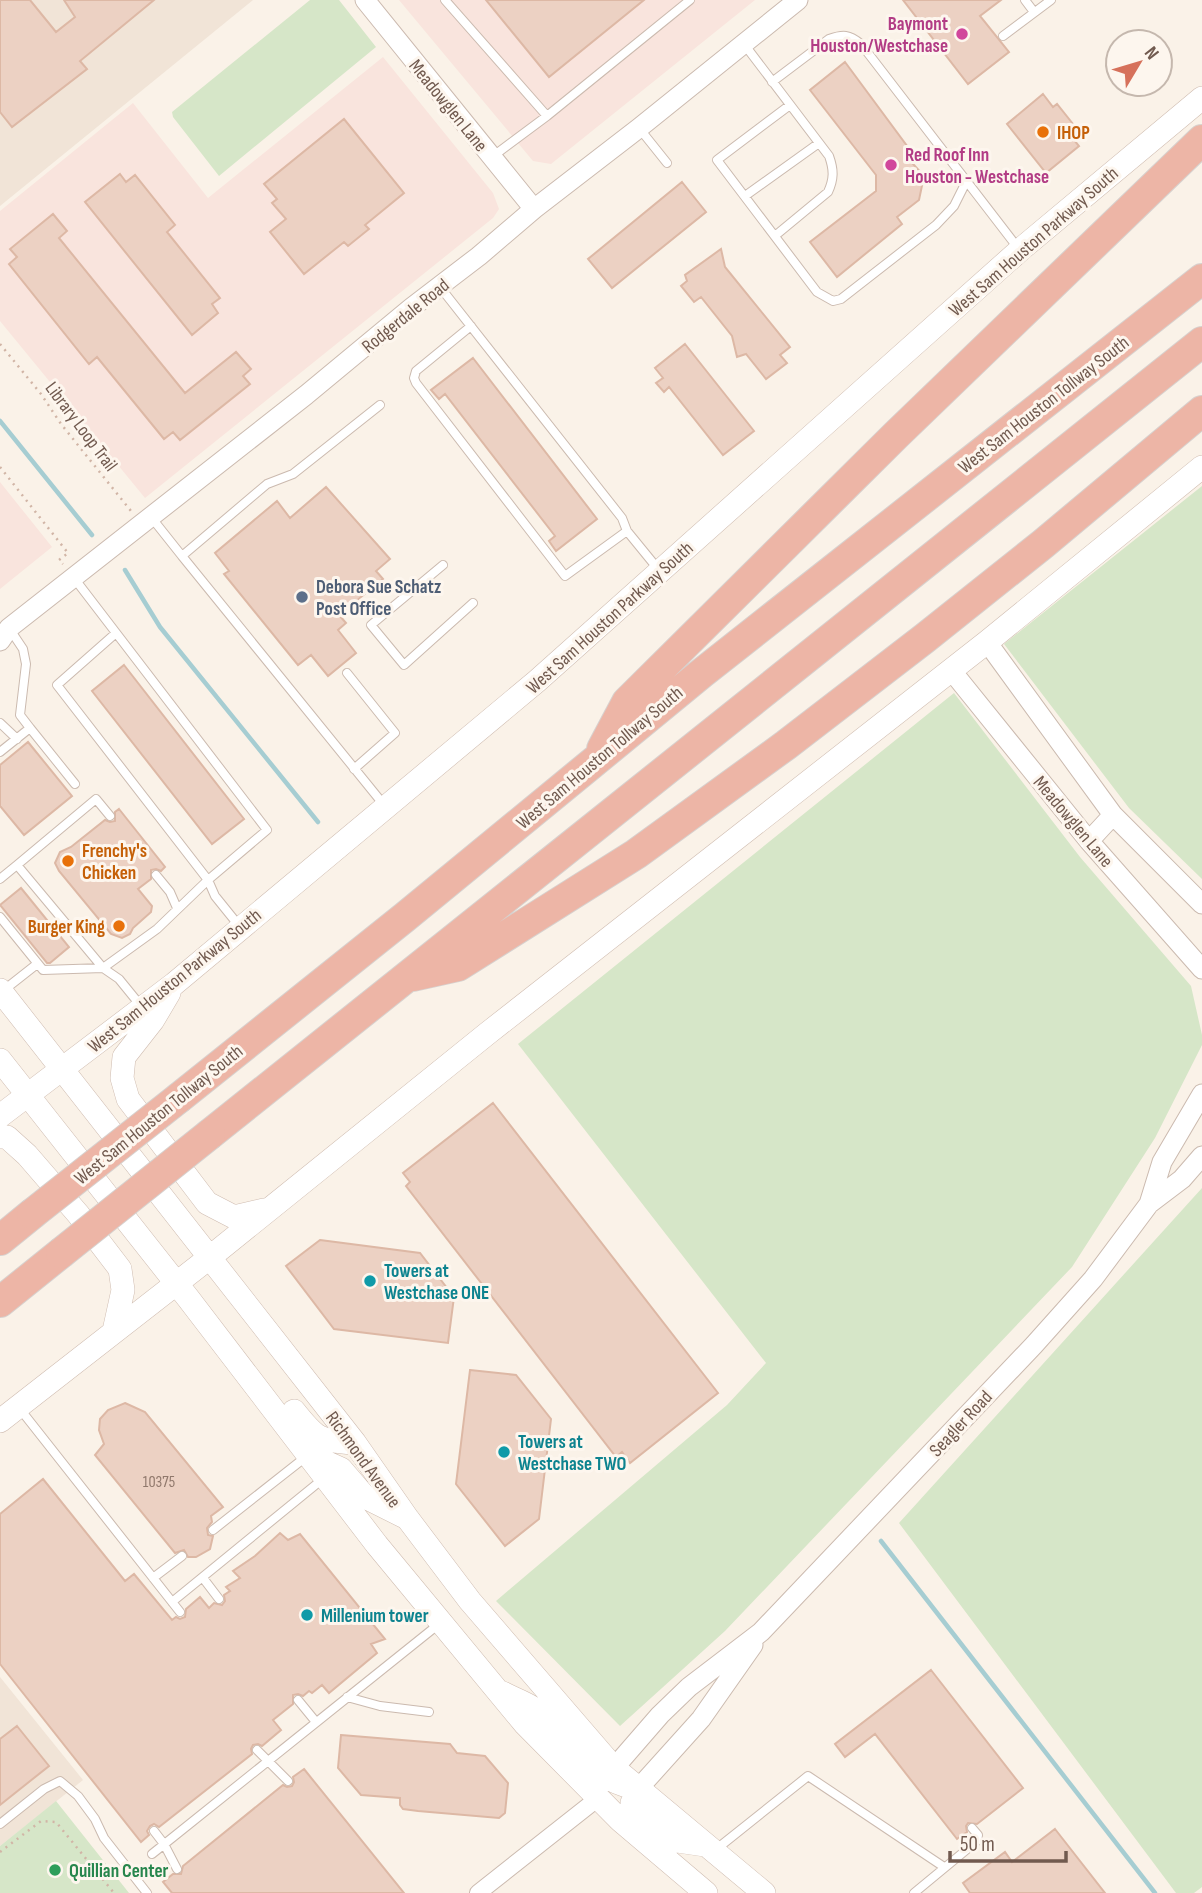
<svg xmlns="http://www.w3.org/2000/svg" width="1202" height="1893" font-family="'Sofia Sans Condensed',sans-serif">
	<rect width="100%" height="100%" fill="#faf2e8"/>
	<path fill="#f1e4d7" d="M0 0H253L0 206Z
		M0 1677 83 1780 0 1846Z"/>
	<path fill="#f9e4dd" d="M399 0H755L551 164 533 161Z
		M383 57 493 193 499 209 493 218 145 498 0 321V211L133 103 208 198Z
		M0 482 52 547 0 589Z"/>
	<path fill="#d6e6c8" d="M310 0H339L376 47 219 176 173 117 172 112Z
		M1202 486V879L1129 808 1004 644Z
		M954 693 1080 857 1191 986 1202 1035V1045L1155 1138 1072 1267 725 1631 620 1726 496 1601 727 1405 766 1363 518 1044Z
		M1202 1188V1887L1194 1893H1176L899 1523Z
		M56 1801 129 1893H0V1846Z"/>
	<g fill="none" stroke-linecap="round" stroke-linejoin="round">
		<path stroke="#a6cdd2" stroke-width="4.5" d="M0 421 92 535
			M125 570 160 627 318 822
			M881 1541 1155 1893"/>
	</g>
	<path fill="#ecd1c3" stroke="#ddb8a5" stroke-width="2" d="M0 0H30L56 32 75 17 64 0H154L80 61 87 69 12 127 0 112Z
		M486 0H644L549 77Z
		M903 0H1001L980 16 1009 52 968 84Z
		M845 62 910 150 905 155 924 176 919 200 897 217 902 224 837 277 810 242 876 191V175L810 90Z
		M1043 94 1053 107 1057 104 1077 129 1070 135 1079 146 1046 173 1007 124Z
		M344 119 404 193 365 225 369 229 348 246 344 242 304 274 270 232 286 219 272 203 277 199 264 184Z
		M120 174 126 182 135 175 175 225 167 232 220 298 212 304 218 313 192 335 85 202Z
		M682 182 706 212 612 288 588 259Z
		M53 214 67 231 59 238 185 393 236 352 251 369 243 376 250 384 180 440 173 432 164 439 97 357 89 364 9 264 17 257 10 249Z
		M721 249 725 267 790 347 780 355 787 363 766 379 746 354 737 357 732 336 701 297 694 302 681 286 687 281 685 275Z
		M685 344 754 431 723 455 669 387 664 392 656 383 663 378 655 368Z
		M473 358 597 519 556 551 549 541 555 536 445 394 439 399 431 390Z
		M326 487 390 559 376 571 383 579 339 615 346 623 338 630 356 653 328 676 311 655 298 665 224 574 229 571 215 553 277 501 290 518Z
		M124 665 244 819 212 844 92 691Z
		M28 742 72 796 24 835 0 806V765Z
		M119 809 165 867 161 871 156 869 151 870V879L138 889 152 906 151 912 133 928 130 934 122 938 111 934 59 871 55 863 60 852 71 847 105 820 110 822 115 821V812Z
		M21 888 69 947 50 963H47L0 905Z
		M493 1103 718 1393 630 1463 622 1452 616 1457 406 1186 410 1182 403 1173Z
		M320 1240 420 1253 454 1297 448 1343 334 1329 286 1266Z
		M470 1370 516 1375 551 1419 539 1519 505 1546 456 1484Z
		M125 1403 145 1412 223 1507 211 1516 212 1522 207 1528 208 1535 213 1536 210 1549 196 1557H188L184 1550 175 1553 95 1455 104 1444 99 1430 100 1419 108 1410Z
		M43 1479 125 1581 134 1574 172 1620 176 1617 180 1619 185 1617 186 1609 200 1597 209 1608 214 1603 222 1605 225 1601 224 1595 230 1591 226 1587 240 1578 233 1571 255 1556 280 1533 288 1540 300 1534 385 1639 371 1644 377 1653 329 1693 322 1685 312 1693 309 1691 303 1696 298 1694 293 1695V1704L273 1720 281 1730 262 1746 258 1744 253 1745 251 1749 252 1754 159 1827 154 1824 150 1826 147 1831 149 1835 141 1842 0 1664V1514Z
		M931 1670 1023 1788 977 1824 968 1823 966 1826 967 1832 957 1839 875 1734 845 1757 835 1744Z
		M17 1726 49 1766 0 1805V1739Z
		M341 1735 450 1744 457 1753 485 1756 508 1783 505 1813 499 1818 418 1811 403 1809 400 1805V1798L361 1795 338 1768Z
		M304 1769 404 1893H172L163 1882 173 1874H181L183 1866 283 1785 287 1787 292 1786 294 1782 293 1777Z
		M1055 1829 1105 1893H970L963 1883 1005 1852 1012 1862Z"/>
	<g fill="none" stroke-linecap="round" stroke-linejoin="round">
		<g stroke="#cbbaaf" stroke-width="10">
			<path id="service" d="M445 0 547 116
				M1025 0 1034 12
				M1003 36 1051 0
				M744 44 829 156C834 170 834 179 828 192L776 235
				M772 82 829 39C843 34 849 34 861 44L1018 248
				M790 105 717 160 817 292 833 301 841 299 936 225 954 206 966 182
				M639 128 667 163
				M492 157 547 116 690 0
				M745 196 819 143
				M440 287 622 518 627 531 658 569
				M471 326 416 371 414 378 416 383 565 576 627 531
				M380 405 293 474 267 484 182 556 384 805
				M151 517 182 556
				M443 565 371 625 404 665 473 603
				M74 578 267 830 208 880 215 896 240 927
				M347 673 395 733 354 769
				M0 723 17 739
				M30 728 75 784
				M0 752 30 728 20 715 26 664 23 649 9 628
				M17 865 96 799 110 816
				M156 875 170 892 177 908
				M0 879 17 865 103 968 119 979 141 1006
				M0 917 43 970 103 968 157 929 208 880 57 685 116 633
				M4 990 37 964
				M20 1409 180 1612
				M213 1530 307 1456
				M153 1578 182 1556
				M203 1578 219 1599
				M172 1602 324 1478
				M347 1697 380 1706 429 1712
				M298 1700 316 1722
				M257 1750 288 1781
				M0 1824 44 1789 60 1781 78 1796 95 1819 104 1838 147 1893
				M154 1831 164 1844 177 1869
				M714 1851 808 1776 944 1867
				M152 1854 439 1624
				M914 1893 977 1841 978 1835 972 1828"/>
		</g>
		<g stroke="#cbbaaf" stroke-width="18">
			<path id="minor" d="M478 1893 597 1799"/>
		</g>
		<g stroke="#cbbaaf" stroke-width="21">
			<path id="tertiary" d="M365 0 534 209
				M0 641 9 628 306 395 411 308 479 256 534 209 639 128 798 0
				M987 642 1113 815 1202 904
				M951 670 1089 841 1202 969
				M1089 841 1113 815
				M1149 1204 1162 1162 1202 1094
				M614 1768 660 1715 689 1687 761 1632 1034 1345 1093 1279 1149 1204 1182 1179 1202 1156
				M638 1789 701 1719 753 1645"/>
		</g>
		<g stroke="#cfbcb0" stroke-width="24">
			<path id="secondary" d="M0 990 355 1443 408 1519 470 1601 614 1768 764 1893
				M169 993 153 1020 124 1057 122 1078 128 1099 207 1203 234 1217 264 1210
				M0 1060 188 1298 377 1545 525 1724 620 1820 706 1893
				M0 1116 174 984 537 681 1020 250 1202 98
				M0 1137H7L27 1155 78 1214 120 1269 123 1290 114 1331
				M294 1411C317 1440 318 1440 355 1443
				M0 1421 209 1258 488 1033 987 642 1202 467
				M312 1456 341 1469 365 1497 405 1517
				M503 1693C512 1698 524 1702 533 1708 566 1732 583 1772 624 1785
				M632 1803 671 1840 705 1845"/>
		</g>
		<g stroke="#d7d1ce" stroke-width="32">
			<path id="motorway" d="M602 749 627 702 896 435 1202 140
				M413 976 458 966 636 854 786 745 925 638 1043 544 1202 411
				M180 1097 405 917 702 673 1202 279
				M210 1134 1202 342
				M0 1240 32 1214
				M0 1302 61 1253"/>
		</g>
		<path stroke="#d1b5a6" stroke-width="2.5" stroke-dasharray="2 5" stroke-linecap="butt" d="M0 344 41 394 61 424 131 511
			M0 467 68 553 59 560 63 564
			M0 1852 41 1821 56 1822 114 1893"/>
		<use href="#service" stroke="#fff" stroke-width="8"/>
		<use href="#minor" stroke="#fff" stroke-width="16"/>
		<use href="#tertiary" stroke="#fff" stroke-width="19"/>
		<use href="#secondary" stroke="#fff" stroke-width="23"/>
		<use href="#motorway" stroke="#edb5a6" stroke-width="30"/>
		<g stroke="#d7d1ce" stroke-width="32" stroke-linecap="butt">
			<path id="motorway-bridge" d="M32 1214 180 1097
				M61 1253 210 1134"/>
		</g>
		<use href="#motorway-bridge" stroke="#edb5a6" stroke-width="30"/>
	</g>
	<g fill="#d1479c" stroke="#fdf6ee" stroke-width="2.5">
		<circle cx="962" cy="34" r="7"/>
		<circle cx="891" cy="165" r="7"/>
	</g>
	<g fill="#e8710a" stroke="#fdf6ee" stroke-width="2.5">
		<circle cx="1043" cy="132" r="7"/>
		<circle cx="68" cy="861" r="7"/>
		<circle cx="119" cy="926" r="7"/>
	</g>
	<circle fill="#5c6f8a" stroke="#fdf6ee" stroke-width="2.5" cx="302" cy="597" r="7"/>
	<g fill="#0f9aa8" stroke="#fdf6ee" stroke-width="2.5">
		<circle cx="370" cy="1281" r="7"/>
		<circle cx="504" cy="1452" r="7"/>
		<circle cx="307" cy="1615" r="7"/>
	</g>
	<circle fill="#2e9e5b" stroke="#fdf6ee" stroke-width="2.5" cx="55" cy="1870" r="7"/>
	<g text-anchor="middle" stroke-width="6" stroke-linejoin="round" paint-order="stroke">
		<g font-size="16" fill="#90786c">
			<text x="159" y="1487">10375</text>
		</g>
		<g font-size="19" font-weight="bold" fill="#b23c85" stroke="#fdf6ee" text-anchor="end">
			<text x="948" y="30">Baymont<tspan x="948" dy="22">Houston/Westchase</tspan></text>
			<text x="905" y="161" text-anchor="start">Red Roof Inn<tspan x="905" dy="22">Houston - Westchase</tspan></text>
		</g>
		<g font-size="19" fill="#715a4f" stroke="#fdf6ee">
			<text transform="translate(449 105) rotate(51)" y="7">Meadowglen Lane</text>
			<text transform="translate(1033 241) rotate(-41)" y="7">West Sam Houston Parkway South</text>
			<text transform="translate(405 315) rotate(-39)" y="7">Rodgerdale Road</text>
			<text transform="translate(1043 404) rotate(-38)" y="7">West Sam Houston Tollway South</text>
			<text transform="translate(82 426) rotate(53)" y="7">Library Loop Trail</text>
			<text transform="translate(609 617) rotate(-42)" y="7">West Sam Houston Parkway South</text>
			<text transform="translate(599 757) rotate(-40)" y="7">West Sam Houston Tollway South</text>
			<text transform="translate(1074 821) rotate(50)" y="7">Meadowglen Lane</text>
			<text transform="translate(174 980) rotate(-39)" y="7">West Sam Houston Parkway South</text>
			<text transform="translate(158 1114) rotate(-39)" y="7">West Sam Houston Tollway South</text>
			<text transform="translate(960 1423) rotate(-47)" y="7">Seagler Road</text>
			<text transform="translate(364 1459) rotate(54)" y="7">Richmond Avenue</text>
		</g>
		<g font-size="19" font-weight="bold" fill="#c56008" stroke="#fdf6ee" text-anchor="start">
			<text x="1057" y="139">IHOP</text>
			<text x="82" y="857">Frenchy's<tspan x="82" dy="22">Chicken</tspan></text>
			<text x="105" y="933" text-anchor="end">Burger King</text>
		</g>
		<g font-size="19" font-weight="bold" fill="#4e5e75" stroke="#fdf6ee" text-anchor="start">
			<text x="316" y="593">Debora Sue Schatz<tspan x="316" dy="22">Post Office</tspan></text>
		</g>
		<g font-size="19" font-weight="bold" fill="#0d838f" stroke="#fdf6ee" text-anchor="start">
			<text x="384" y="1277">Towers at<tspan x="384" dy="22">Westchase ONE</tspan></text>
			<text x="518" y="1448">Towers at<tspan x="518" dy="22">Westchase TWO</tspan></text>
			<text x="321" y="1622">Millenium tower</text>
		</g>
		<g font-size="19" font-weight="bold" fill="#27864d" stroke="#fdf6ee" text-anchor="start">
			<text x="69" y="1877">Quillian Center</text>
		</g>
	</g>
	<g transform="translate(1139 63) rotate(52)"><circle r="33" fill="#fdf6ee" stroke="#c5b8ae" stroke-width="2"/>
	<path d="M0-5L12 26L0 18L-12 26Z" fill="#d6715b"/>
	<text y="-10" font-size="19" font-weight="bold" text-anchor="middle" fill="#715a4f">N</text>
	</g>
	<path d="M950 1851v10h116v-10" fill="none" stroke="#715a4f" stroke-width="3.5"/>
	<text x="960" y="1851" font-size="21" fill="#715a4f" stroke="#fdf6ee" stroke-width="5" paint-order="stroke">50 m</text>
</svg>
